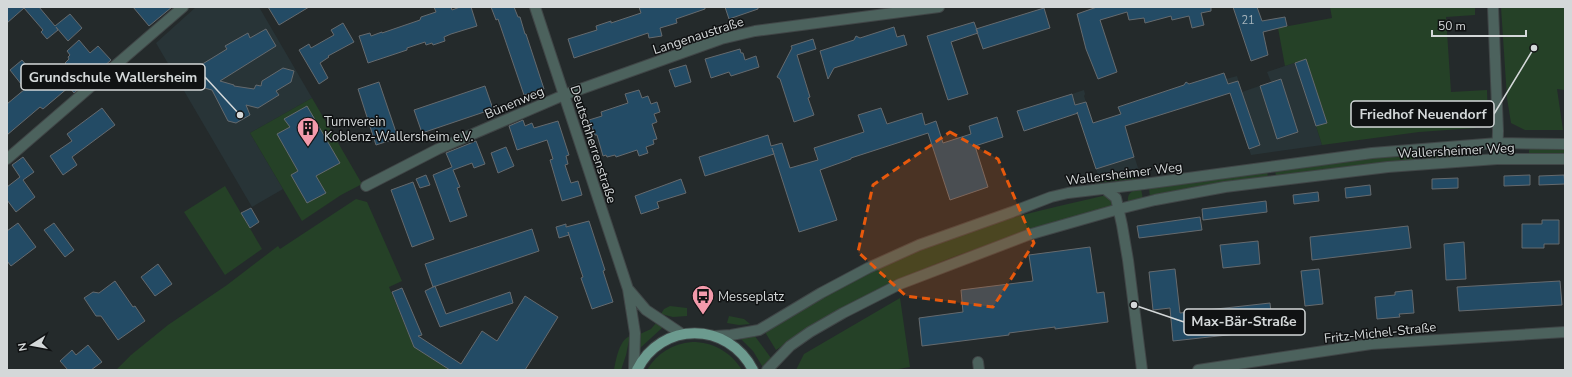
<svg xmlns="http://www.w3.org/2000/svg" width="1572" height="377" font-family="'Nunito Sans',sans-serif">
	<rect width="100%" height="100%" fill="#242a2b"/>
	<path fill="#283437" d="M196 7H259L312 98 250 133 283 189 252 207 156 43Z
		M1306 59 1327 123 1316 126 1322 145 1251 155 1226 79 1237 76 1242 92 1271 82 1267 72Z
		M1084 90 1085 94 1084 96 1093 123 1121 114 1139 171 1098 175 1072 94Z"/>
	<path fill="#254127" d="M1330 7H1475V15L1446 17 1451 92 1487 90 1488 119 1475 128 1419 132 1322 145 1316 126 1327 123 1306 59 1285 66 1278 28 1332 18Z
		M1501 7H1565V90L1557 89 1563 130H1525L1511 123 1507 98Z
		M312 98 362 184 341 195 302 221 250 133Z
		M1531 148 1565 149V156L1531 155 1529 153V150Z
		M1469 149 1472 151 1470 156 1424 159 1423 152Z
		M1414 153 1415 160 1276 176 1275 170Z
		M1267 171 1268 178 1150 197 1149 188Z
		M1135 176 1136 179 1094 183V181Z
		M225 186 262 249 225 275 184 212Z
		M1141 189 1143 199 1128 202C1127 193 1132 190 1141 189Z
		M1107 195 1112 199 1113 206C1044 227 972 246 906 277 861 299 817 323 776 350L765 332C816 302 868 270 923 247 982 223 1045 209 1107 195Z
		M356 199 367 202 402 281 389 287 414 347 450 370H116L131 355 168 325 227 285 278 246 280 249Z
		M900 298 910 367 893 370H796L804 354Z
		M670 306 687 308V316L673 317 661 314 664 309Z
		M729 316 744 319 750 324 739 325 727 323Z
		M656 323 662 327V328L639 349 640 334 651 329Z
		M754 335 771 358 764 369 753 351 738 336Z
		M630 336 626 355 621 370H614C616 360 619 340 630 336Z
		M692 342C713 342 731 352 742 370H647C657 353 672 344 692 342Z"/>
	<path fill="#234b65" stroke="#656a6e" d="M7 7H39L55 26 70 14 82 28 68 41 56 27 58 30 47 39 41 32 43 30 24 8 7 23Z
		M133 7H172L149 26Z
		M268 7H309L279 25Z
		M434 7H451L452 10 460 7H471L477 26 451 34 444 37 445 41 433 45 432 43 426 45 425 42 407 48V50L368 63 359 36 370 33 371 36 382 32V33L420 20 421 17 436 12Z
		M491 7H514L518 17H520L525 34H526L544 89 524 95 498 19 496 20Z
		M639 7H705V9L676 19 677 23 660 28 662 36 649 38 648 33 574 58 568 39 597 30 596 26 611 21V23L641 13Z
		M725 7H758V9L729 19Z
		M1097 7H1211V11L1201 13 1204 25 1192 28 1189 16 1172 20 1171 16 1145 23 1144 18 1129 20 1127 12 1100 20 1117 72 1098 79 1086 49 1077 14Z
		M1233 7H1257L1262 21 1285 17 1287 26 1263 32 1268 55 1251 61Z
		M1044 8 1050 28 983 49 976 29Z
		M974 22 978 33 951 42 968 94 948 100 927 36Z
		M343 23 354 42 328 56 329 57 320 63 328 78 319 84 299 50 309 44 311 48 334 35 331 30Z
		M894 27 897 37 904 35 907 45 834 68 828 79 820 51 854 40 856 36 860 38Z
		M266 29 276 46 220 81 234 85V86L254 89 256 85 261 86 262 81 283 68 294 71 291 82 276 91 279 95 258 108 246 105 250 115 236 123 228 121 212 90 200 87 191 71 227 49 225 46 248 33 250 38Z
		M813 39 816 49 797 55 810 97 808 98 814 115 794 122 780 79 777 77 792 48 791 46Z
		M79 40 90 53 98 46 111 60 74 93 69 87 43 109 40 107 7 135V104L25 89 10 70 22 60 40 81 45 76 49 81 67 65 65 63 69 59 68 57 70 55 67 51Z
		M740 49 741 53H743L745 60 756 56 759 67 731 76 729 72 711 78 705 59Z
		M1306 59 1327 123 1316 126 1295 63Z
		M686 65 691 82 675 87 669 70Z
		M1224 73 1228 84 1238 81 1260 145 1249 149 1230 93 1125 126 1134 157 1096 169 1077 112 1078 113 1024 131 1017 111 1072 94 1075 105 1086 102 1093 123 1121 114 1118 107 1184 85 1186 82 1189 84Z
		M1281 79 1298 132 1277 139 1260 86Z
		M379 82 398 138 376 145 358 89Z
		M485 86 493 109 422 133 414 110Z
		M639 90 642 98 648 96 651 104 657 102 660 112 654 114 657 122 652 124 657 139 653 140 654 144 646 147 648 153 639 156 637 150 616 157 615 155 607 157 606 155 603 156 597 135H595L589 120 602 116 601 112 628 103 625 94Z
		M307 106 340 163 316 176 326 193 307 203 291 175 298 171 277 134 290 127 284 119Z
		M102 108 115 125 72 157 77 165 63 175 50 156 72 141 67 134Z
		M881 108 887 124 922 113 925 125 936 121 943 143 971 134 969 126 997 117 1003 137 975 146 988 187 950 200 928 133 851 158V159L820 170 837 220 799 232 772 148 774 154 705 176 699 157 768 135 771 146 782 143 790 168 818 160 814 148 864 132 858 115Z
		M523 120 525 126 532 123 534 128 558 121 569 155 566 156 568 164 565 165 571 183 578 181 582 195 562 201 550 160 553 159 547 140 517 150 509 126Z
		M476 141 485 164 474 168 472 163 453 170 460 187 457 188 467 216 450 222 433 175 452 167 446 153Z
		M506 147 514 166 498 173 491 153Z
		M23 157 34 172 23 180 35 197 16 212 7 200V187L20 177 12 165Z
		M426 175 430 185 420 188 416 179Z
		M1530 175V185L1504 186V176Z
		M1564 175 1565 184 1539 185V176Z
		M1458 178V188L1432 189V179Z
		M681 179 686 193 657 202 659 208 641 214 635 196Z
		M413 182 434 239 412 247 391 190Z
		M1370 185 1371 195 1346 198 1345 188Z
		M1318 192 1319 201 1294 204 1293 195Z
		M1266 201 1267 212 1203 220 1202 209Z
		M251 208 259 222 250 228 241 213Z
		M1200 217 1202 230 1139 238 1137 226Z
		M1542 220H1559V244H1544V248H1522V224H1542Z
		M589 221 605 270 603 271 613 302 592 309 581 278 583 277 568 232 569 235 559 238 556 227 566 224V227Z
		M18 223 36 247 11 266 7 261V231Z
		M54 223 74 250 65 257 44 230Z
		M1408 226 1411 248 1312 260 1310 237Z
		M532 229 539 251 433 287 425 264Z
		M1258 241 1260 264 1223 268 1220 245Z
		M1464 242 1466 279 1446 280 1444 244Z
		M1090 247 1097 293 1104 292 1108 322 1055 329V327L1009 333V335L922 346 919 318 963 312 961 290 1033 281 1029 255Z
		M158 264 172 284 155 296 141 277Z
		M1175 269 1180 313 1270 303 1273 330 1173 341 1170 308 1153 310 1149 272Z
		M1319 269 1323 304 1305 306 1301 271Z
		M115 281 133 307 135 306 145 321 118 340 101 316H96L84 298 93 292 99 293Z
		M1560 281 1562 305 1459 311 1457 287Z
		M435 286 446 314 510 292 513 303 440 327 425 291Z
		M402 288 422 335 418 336 461 364 482 331 497 341 525 296 558 317 525 370H450L414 347 392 292Z
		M1412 290 1414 313 1399 314 1400 317 1377 319 1375 297 1395 295V292Z
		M88 345 102 362 91 370H68L60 361 72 350 76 355Z"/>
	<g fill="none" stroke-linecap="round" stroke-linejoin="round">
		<g stroke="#404647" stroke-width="12">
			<path id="minor" d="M535 7 628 289 635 333 634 370
				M1493 7 1498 131 1497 159
				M7 159 183 7
				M366 186 438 149 564 95 721 39 755 31 939 7
				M1105 189 1116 198 1122 225 1128 260 1142 370
				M629 290 646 310 682 334
				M715 336 731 335 759 330 821 293 868 268 919 245 1012 212 1051 197 1068 193 1144 184 1372 153 1498 143 1565 144
				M978 362 979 370
				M767 370 790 346 810 332 843 313 900 284 1028 235 1119 209 1155 200 1225 187 1388 167 1497 159H1565
				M1198 370 1371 344 1565 332"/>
		</g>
		<g stroke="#404647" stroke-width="12">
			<path id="major" d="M637 370C661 321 728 321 753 370"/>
		</g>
		<use href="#minor" stroke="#4c625d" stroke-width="10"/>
		<use href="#major" stroke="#6c9b8f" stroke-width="10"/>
	</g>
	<path fill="#e8590c" fill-opacity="0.2" stroke="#e8590c" stroke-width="3" stroke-dasharray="8 5" stroke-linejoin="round" d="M950 132 998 159 1034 243 993 307 906 296 858 252 873 185Z"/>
	<defs>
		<g id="building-pin" transform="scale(1.15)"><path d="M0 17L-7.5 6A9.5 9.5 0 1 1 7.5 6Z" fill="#f39aab" stroke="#101213"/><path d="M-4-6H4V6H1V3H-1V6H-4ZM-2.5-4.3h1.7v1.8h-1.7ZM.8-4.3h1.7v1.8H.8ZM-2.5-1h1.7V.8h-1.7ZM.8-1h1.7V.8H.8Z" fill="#111"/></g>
		<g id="bus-pin" transform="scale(1.15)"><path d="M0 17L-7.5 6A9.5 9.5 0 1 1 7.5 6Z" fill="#f39aab" stroke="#101213"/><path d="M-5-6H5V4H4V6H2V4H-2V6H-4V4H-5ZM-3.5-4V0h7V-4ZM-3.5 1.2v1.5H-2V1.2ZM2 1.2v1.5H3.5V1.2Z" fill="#111"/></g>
	</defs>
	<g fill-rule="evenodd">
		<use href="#building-pin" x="308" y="128"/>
		<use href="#bus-pin" x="703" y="296"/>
	</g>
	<g text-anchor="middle" stroke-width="3" stroke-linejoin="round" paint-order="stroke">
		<g font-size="11" fill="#a8b5bc">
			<text x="1248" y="24">21</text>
		</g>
		<g font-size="13" fill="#d4d8d9" stroke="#101213">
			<text transform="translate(698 35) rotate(-18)" y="5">Langenaustraße</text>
			<text transform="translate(514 102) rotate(-23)" y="5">Bünenweg</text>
			<text transform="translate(594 144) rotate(72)" y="5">Deutschherrenstraße</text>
			<text transform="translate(1456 150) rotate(-3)" y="5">Wallersheimer Weg</text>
			<text transform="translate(1124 173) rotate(-7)" y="5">Wallersheimer Weg</text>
			<text transform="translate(1380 332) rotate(-6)" y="5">Fritz-Michel-Straße</text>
		</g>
		<g font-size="13" fill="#d4d8d9" stroke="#101213" text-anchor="start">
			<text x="324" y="126">Turnverein<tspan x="324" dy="15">Koblenz-Wallersheim e.V.</tspan></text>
			<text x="718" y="301">Messeplatz</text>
		</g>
	</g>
	<path fill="none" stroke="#d4d8d9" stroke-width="1.5" d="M240 115L205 77M1534 48L1494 114M1134 305L1184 322"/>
	<g fill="#d4d8d9" stroke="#101213" stroke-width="1.5">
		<circle cx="240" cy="115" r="4"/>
		<circle cx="1534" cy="48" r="4"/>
		<circle cx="1134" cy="305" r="4"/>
	</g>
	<g fill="#101213" stroke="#d4d8d9" stroke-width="1.5">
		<rect x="21" y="64" width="184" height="26" rx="4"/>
		<rect x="1351" y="101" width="143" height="26" rx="4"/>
		<rect x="1184" y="309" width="121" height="26" rx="4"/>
	</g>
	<g font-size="14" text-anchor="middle" font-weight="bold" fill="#d4d8d9">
		<text x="113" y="82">Grundschule Wallersheim</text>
		<text x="1423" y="119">Friedhof Neuendorf</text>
		<text x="1244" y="326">Max-Bär-Straße</text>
	</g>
	<rect width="1572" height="377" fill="none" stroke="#d4d8d9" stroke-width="16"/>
	<g transform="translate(32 345) rotate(259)" stroke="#101213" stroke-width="3" paint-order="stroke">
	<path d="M0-3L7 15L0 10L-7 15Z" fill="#d4d8d9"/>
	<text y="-6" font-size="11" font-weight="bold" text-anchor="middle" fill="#d4d8d9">N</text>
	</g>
	<path d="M1432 30v6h94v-6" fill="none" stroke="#d4d8d9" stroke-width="2"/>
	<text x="1438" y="30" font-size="12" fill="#d4d8d9" stroke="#101213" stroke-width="3" paint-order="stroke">50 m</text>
</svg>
